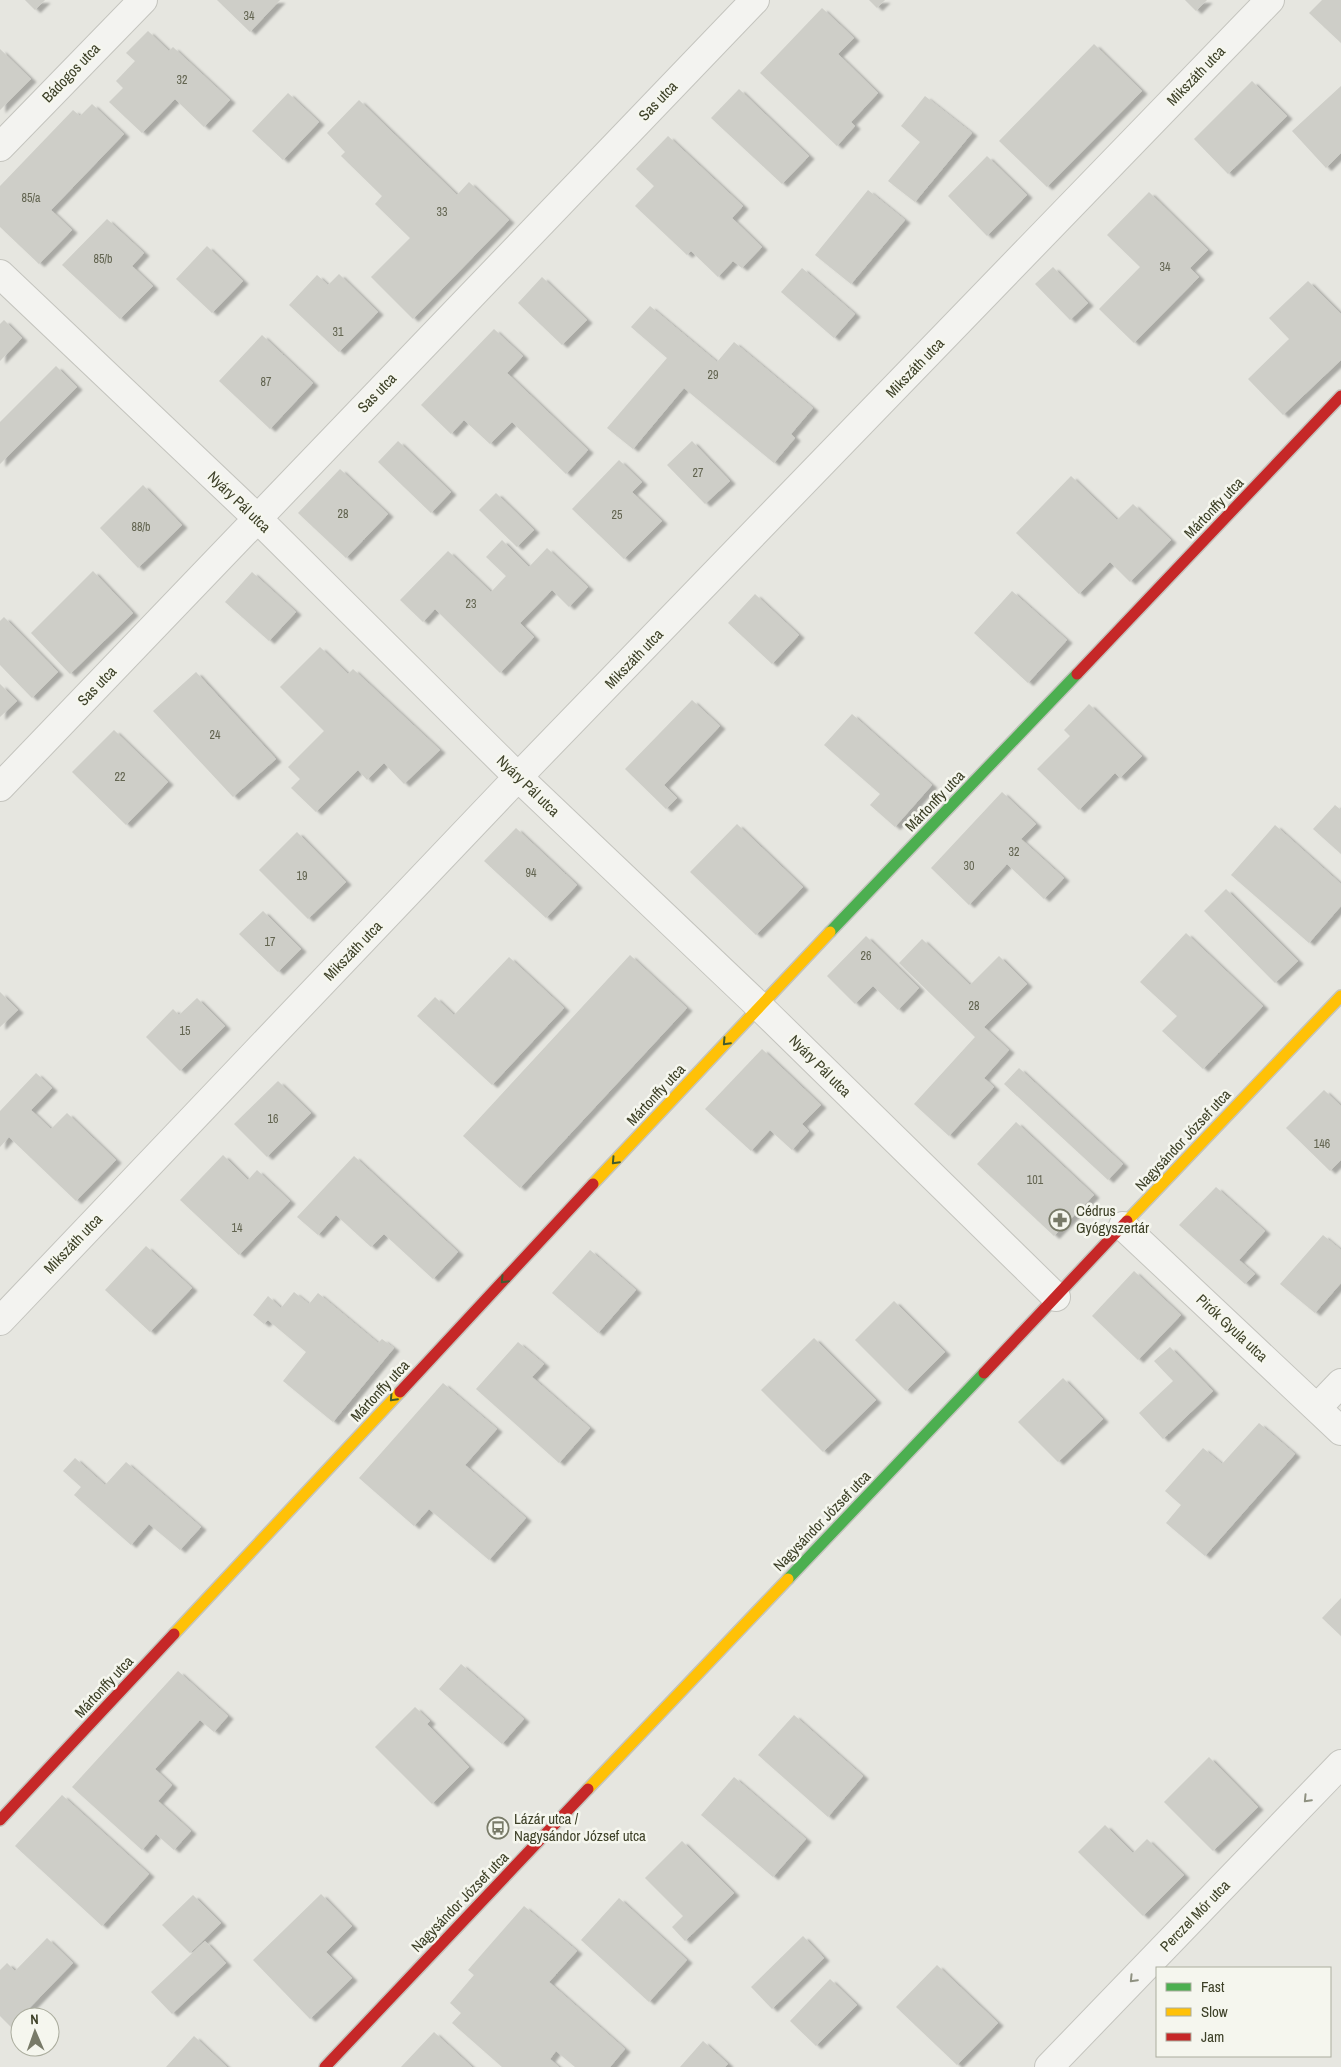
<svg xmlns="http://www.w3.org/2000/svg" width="1341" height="2067" font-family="'Archivo Narrow',sans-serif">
	<defs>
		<filter id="shadow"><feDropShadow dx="5.5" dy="3" stdDeviation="1" flood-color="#0004"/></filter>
	</defs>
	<rect width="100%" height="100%" fill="#e6e6e0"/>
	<path fill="#cecec8" filter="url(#shadow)" d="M25 0H45L35 10Z
		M217 0H280L250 32Z
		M869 0H885L877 8Z
		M1185 0H1207L1196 11Z
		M1322 0H1341V43L1309 13Z
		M822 8 854 38 838 54 878 93 851 122 855 126 837 146 760 73Z
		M148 31 169 51 173 47 230 100 204 127 175 99 142 133 109 102 123 88 116 81 135 61 126 53Z
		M1094 44 1142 91 1047 187 999 141Z
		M0 49 31 79 0 110Z
		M1252 81 1287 116 1228 174 1194 139Z
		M1341 86V153L1326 168 1292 131Z
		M739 89 809 156 782 184 711 118Z
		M288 93 319 122 283 160 252 131Z
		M925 96 972 133 915 202 888 181 920 142 901 126Z
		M359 100 457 195 469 182 509 220 413 319 371 277 410 238 375 204 382 196 341 156 345 152 327 133Z
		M92 104 124 134 51 210 72 230 39 264 0 227V186L73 110 80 116Z
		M668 136 743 206 732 218 762 247 742 268 733 261 718 277 691 251 687 255 635 206 654 186 636 169Z
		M987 156 1027 195 987 236 948 196Z
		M868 190 905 220 851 284 815 255Z
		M1149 192 1208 250 1190 268 1199 277 1134 343 1099 309 1140 267 1107 235Z
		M107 219 144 253 132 266 153 286 120 319 62 265Z
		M207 246 243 281 212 313 176 279Z
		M1053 267 1088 303 1070 320 1035 284Z
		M802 268 855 314 834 338 781 292Z
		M339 274 378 312 339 352 289 305 317 275 328 285Z
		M542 277 587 320 562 345 518 303Z
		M1308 281 1341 314V360L1283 415 1248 379 1289 339 1269 318Z
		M650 306 717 362 734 342 813 408 791 434 795 438 774 463 684 388 633 449 607 428 667 358 631 327Z
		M4 320 22 338 0 361V324Z
		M494 329 523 356 507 373 588 450 566 474 512 422 490 444 464 420 451 434 421 405Z
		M262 335 313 383 270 429 219 381Z
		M56 366 77 387 0 464V422Z
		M398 441 451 492 431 513 378 462Z
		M692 441 730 481 705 504 667 465Z
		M619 460 642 482 632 492 662 521 624 559 572 509Z
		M340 469 388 514 346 558 298 513Z
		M1071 476 1117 520 1133 504 1171 540 1130 582 1110 562 1079 594 1016 533Z
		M143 485 182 525 138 568 100 528Z
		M496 493 534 530 517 547 479 510Z
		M502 540 529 567 547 548 588 587 569 607 552 590 520 623 534 637 500 673 435 609 423 622 400 600 448 551 491 592 506 576 486 557Z
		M93 571 133 613 70 674 31 633Z
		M252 572 296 612 269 641 225 602Z
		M1012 591 1067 640 1028 683 974 633Z
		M755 594 799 635 772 664 728 623Z
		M4 617 58 672 32 698 0 665V621Z
		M320 647 348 674 353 669 440 750 404 784 384 763 367 780 358 770 316 812 291 788 300 779 288 767 324 731 280 687Z
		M196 672 276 759 233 797 153 711Z
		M0 684 17 701 0 717Z
		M692 700 720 726 664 785 677 798 666 809 625 769Z
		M1089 704 1142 756 1120 778 1115 773 1079 810 1037 769 1070 736 1064 730Z
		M852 714 932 785 895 827 870 805 880 794 824 745Z
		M114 730 168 782 126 825 72 772Z
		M1002 792 1036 824 1021 839 1064 878 1044 899 1007 864 969 905 931 868Z
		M1335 805 1341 810V854L1313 829Z
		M737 824 803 887 756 935 690 872Z
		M1275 825 1341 884V906L1309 943 1231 875Z
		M516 828 577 885 546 918 484 861Z
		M297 832 346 882 308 919 259 870Z
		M1226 889 1298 961 1275 983 1204 911Z
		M263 911 301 949 278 972 239 934Z
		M1186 933 1263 1006 1203 1069 1162 1031 1177 1016 1140 982Z
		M866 936 919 988 898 1010 873 986 855 1004 827 976Z
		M922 939 970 985 999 956 1027 984 984 1027 1009 1050 984 1078 994 1087 949 1136 914 1104 975 1037 899 963Z
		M630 955 687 1008 520 1188 463 1136Z
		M509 957 564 1008 492 1085 417 1016 435 997 454 1015Z
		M0 992 18 1010 0 1027Z
		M197 998 225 1026 180 1071 146 1037 173 1009 179 1015Z
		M762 1049 821 1105 802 1124 809 1131 792 1150 770 1130 751 1151 705 1109Z
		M1019 1068 1123 1164 1108 1180 1004 1084Z
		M36 1073 52 1088 31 1110 51 1129 67 1113 116 1160 76 1201 9 1137 0 1147V1111Z
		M278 1081 311 1113 267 1157 234 1124Z
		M1324 1090 1341 1106V1160L1330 1171 1286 1128Z
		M1016 1122 1094 1195 1054 1236 977 1164Z
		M223 1155 248 1180 257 1170 290 1201 239 1255 180 1200Z
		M354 1156 458 1252 433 1279 384 1234 371 1247 336 1215 318 1235 297 1217Z
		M1216 1187 1265 1231 1239 1260 1255 1274 1245 1284 1179 1225Z
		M1323 1235 1341 1250V1283L1315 1313 1280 1284Z
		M146 1246 192 1288 150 1332 105 1290Z
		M590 1250 636 1290 598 1333 552 1293Z
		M1134 1271 1181 1315 1138 1360 1092 1316Z
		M294 1292 309 1304 318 1293 378 1343 382 1339 394 1348 333 1422 283 1381 306 1352 268 1320 264 1324 253 1315 268 1296 281 1308Z
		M894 1301 945 1352 906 1391 855 1340Z
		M814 1338 876 1400 823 1452 761 1390Z
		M518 1342 544 1364 532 1377 590 1428 559 1463 476 1389Z
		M1170 1347 1213 1391 1163 1439 1139 1413 1173 1381 1154 1361Z
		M1063 1378 1103 1419 1058 1462 1018 1422Z
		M443 1383 497 1429 465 1465 526 1518 489 1560 429 1509 414 1526 359 1478Z
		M1259 1423 1295 1454 1205 1556 1166 1523 1181 1505 1165 1491 1203 1448 1222 1464Z
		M75 1458 105 1485 126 1462 201 1527 180 1550 149 1524 131 1545 74 1495 81 1487 63 1471Z
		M1341 1598V1636L1322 1618Z
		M461 1664 524 1719 502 1744 439 1689Z
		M178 1671 228 1716 214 1732 200 1720 155 1769 172 1785 158 1801 191 1831 174 1850 156 1834 142 1850 72 1787Z
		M415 1707 430 1721 427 1724 469 1767 432 1804 375 1747Z
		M794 1715 863 1776 828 1817 758 1755Z
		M1209 1757 1258 1807 1213 1851 1164 1802Z
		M734 1777 806 1839 773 1877 701 1815Z
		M62 1795 149 1874 102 1926 15 1846Z
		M1105 1825 1133 1853 1147 1839 1184 1875 1143 1916 1078 1852Z
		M682 1841 734 1893 685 1941 672 1927 683 1916 645 1878Z
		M321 1894 352 1926 326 1952 352 1978 310 2019 253 1960Z
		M193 1895 221 1923 190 1953 162 1925Z
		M619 1898 687 1960 649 2002 581 1940Z
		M524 1906 577 1951 549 1982 625 2049 610 2067H575L556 2051 550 2059 559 2067H502L452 2023 461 2013 450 2003 474 1975 468 1970Z
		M803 1936 824 1958 772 2009 751 1987Z
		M47 1938 73 1963 11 2027 0 2016V1970L7 1963 15 1971Z
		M205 1941 226 1963 172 2014 151 1992Z
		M937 1965 998 2023 957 2065 896 2007Z
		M830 1979 857 2005 816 2046 790 2021Z
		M434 2032 472 2067H401Z
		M194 2036 227 2067H166Z
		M703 2041 728 2064 725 2067H680Z"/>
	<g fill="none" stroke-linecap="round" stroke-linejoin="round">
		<g stroke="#c4c4be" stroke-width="30">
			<path id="street" d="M0 147 143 0
				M0 274 257 518 518 777 760 1007 1056 1297
				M0 787 755 0
				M1123 1226 1341 1431
				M0 1321 518 777 1270 0
				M1318 1407 1341 1383
				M1049 2067 1341 1764"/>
		</g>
		<g stroke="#c4c4be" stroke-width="14">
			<path id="fast" d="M830 932 1077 674
				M788 1579 984 1373"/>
		</g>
		<g stroke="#c4c4be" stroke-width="14">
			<path id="slow" d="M593 1184 830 932
				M1127 1221 1341 996
				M174 1634 400 1392
				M588 1789 788 1579"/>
		</g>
		<g stroke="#c4c4be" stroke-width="14">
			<path id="jam" d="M1077 674 1341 396
				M984 1373 1127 1221
				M400 1392 593 1184
				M0 1820 174 1634
				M325 2067 588 1789"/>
		</g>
		<use href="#street" stroke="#f3f3f0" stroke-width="28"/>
		<use href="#fast" stroke="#4caf50" stroke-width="11"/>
		<use href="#slow" stroke="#ffc107" stroke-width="11"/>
		<use href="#jam" stroke="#c62828" stroke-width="11"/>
	</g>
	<defs><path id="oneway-chevron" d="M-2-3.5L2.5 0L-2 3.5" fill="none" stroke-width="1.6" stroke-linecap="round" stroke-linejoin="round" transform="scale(1.25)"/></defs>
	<g stroke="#415c31">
		<use href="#oneway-chevron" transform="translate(726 1042) rotate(133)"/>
		<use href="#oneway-chevron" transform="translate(615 1161) rotate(133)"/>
		<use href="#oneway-chevron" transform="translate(504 1280) rotate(133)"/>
		<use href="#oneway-chevron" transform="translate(393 1398) rotate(133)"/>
	</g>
	<g stroke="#8f9181">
		<use href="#oneway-chevron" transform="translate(1307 1799) rotate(134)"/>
		<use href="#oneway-chevron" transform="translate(1133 1979) rotate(134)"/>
	</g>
	<defs>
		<g id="pharmacy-ring" transform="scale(1.125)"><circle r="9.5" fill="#f5f6ee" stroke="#787a68" stroke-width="1.5"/><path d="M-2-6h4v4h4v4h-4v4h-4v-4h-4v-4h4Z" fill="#787a68"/></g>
		<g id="bus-ring" transform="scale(1.125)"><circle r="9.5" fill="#f5f6ee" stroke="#787a68" stroke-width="1.5"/><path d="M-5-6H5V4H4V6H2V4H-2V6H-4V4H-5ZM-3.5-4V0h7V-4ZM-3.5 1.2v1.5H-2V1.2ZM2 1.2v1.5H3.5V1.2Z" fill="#787a68"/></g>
	</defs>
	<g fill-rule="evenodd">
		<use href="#pharmacy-ring" x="1060" y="1220"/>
		<use href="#bus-ring" x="498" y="1828"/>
	</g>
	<g text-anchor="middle" stroke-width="5" stroke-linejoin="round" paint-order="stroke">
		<g font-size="12" fill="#626450">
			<text x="249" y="20">34</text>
			<text x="182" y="84">32</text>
			<text x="31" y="202">85/a</text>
			<text x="442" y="216">33</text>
			<text x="103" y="263">85/b</text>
			<text x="1165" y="271">34</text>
			<text x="338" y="336">31</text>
			<text x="713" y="379">29</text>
			<text x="266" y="386">87</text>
			<text x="698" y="477">27</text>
			<text x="343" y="518">28</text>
			<text x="617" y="519">25</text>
			<text x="141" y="531">88/b</text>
			<text x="471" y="608">23</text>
			<text x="215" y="739">24</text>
			<text x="120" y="781">22</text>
			<text x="1014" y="856">32</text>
			<text x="969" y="870">30</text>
			<text x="531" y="877">94</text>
			<text x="302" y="880">19</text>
			<text x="270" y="946">17</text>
			<text x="866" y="960">26</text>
			<text x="974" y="1010">28</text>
			<text x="185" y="1035">15</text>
			<text x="273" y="1123">16</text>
			<text x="1322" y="1148">146</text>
			<text x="1035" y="1184">101</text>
			<text x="237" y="1232">14</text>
		</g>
		<g font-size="15" fill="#3d4027" stroke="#f5f6ee">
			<text transform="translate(71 73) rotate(-46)" y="5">Bádogos utca</text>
			<text transform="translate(1196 76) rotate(-46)" y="5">Mikszáth utca</text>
			<text transform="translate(658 101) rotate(-46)" y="5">Sas utca</text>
			<text transform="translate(915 368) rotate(-46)" y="5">Mikszáth utca</text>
			<text transform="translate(377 393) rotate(-46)" y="5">Sas utca</text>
			<text transform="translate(239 502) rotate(44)" y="5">Nyáry Pál utca</text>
			<text transform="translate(1214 508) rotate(-46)" y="5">Mártonffy utca</text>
			<text transform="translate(634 659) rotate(-46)" y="5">Mikszáth utca</text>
			<text transform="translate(97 686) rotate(-46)" y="5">Sas utca</text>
			<text transform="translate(528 786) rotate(44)" y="5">Nyáry Pál utca</text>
			<text transform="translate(935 801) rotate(-46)" y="5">Mártonffy utca</text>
			<text transform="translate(353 951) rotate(-46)" y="5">Mikszáth utca</text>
			<text transform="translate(820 1066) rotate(45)" y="5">Nyáry Pál utca</text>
			<text transform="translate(656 1095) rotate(-47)" y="5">Mártonffy utca</text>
			<text transform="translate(1183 1140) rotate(-47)" y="5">Nagysándor József utca</text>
			<text transform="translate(73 1244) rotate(-46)" y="5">Mikszáth utca</text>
			<text transform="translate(1232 1328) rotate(43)" y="5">Pirók Gyula utca</text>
			<text transform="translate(380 1391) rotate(-47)" y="5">Mártonffy utca</text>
			<text transform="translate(822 1521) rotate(-46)" y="5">Nagysándor József utca</text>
			<text transform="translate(104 1687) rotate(-47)" y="5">Mártonffy utca</text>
			<text transform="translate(460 1902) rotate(-46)" y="5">Nagysándor József utca</text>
			<text transform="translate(1195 1916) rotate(-46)" y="5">Perczel Mór utca</text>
		</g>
		<g font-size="15" fill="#3d4027" stroke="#f5f6ee" text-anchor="start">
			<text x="1076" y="1216">Cédrus<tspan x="1076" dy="17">Gyógyszertár</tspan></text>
			<text x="514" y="1824">Lázár utca /<tspan x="514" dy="17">Nagysándor József utca</tspan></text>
		</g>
	</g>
	<rect x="1156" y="1967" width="175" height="90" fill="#f5f6ee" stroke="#abad9e"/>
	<rect x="1166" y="1983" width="25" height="8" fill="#4caf50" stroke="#abad9e"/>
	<text x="1201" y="1992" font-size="15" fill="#3d4027">Fast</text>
	<rect x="1166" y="2008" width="25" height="8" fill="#ffc107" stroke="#abad9e"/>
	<text x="1201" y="2017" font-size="15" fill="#3d4027">Slow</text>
	<rect x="1166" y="2033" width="25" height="8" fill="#c62828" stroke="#abad9e"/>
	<text x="1201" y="2042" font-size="15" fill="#3d4027">Jam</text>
	<g transform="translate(35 2032) rotate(358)"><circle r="24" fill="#f5f6ee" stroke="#abad9e"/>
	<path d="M0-4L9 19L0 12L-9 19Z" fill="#787a68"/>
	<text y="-8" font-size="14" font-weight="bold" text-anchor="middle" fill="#3d4027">N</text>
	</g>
</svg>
